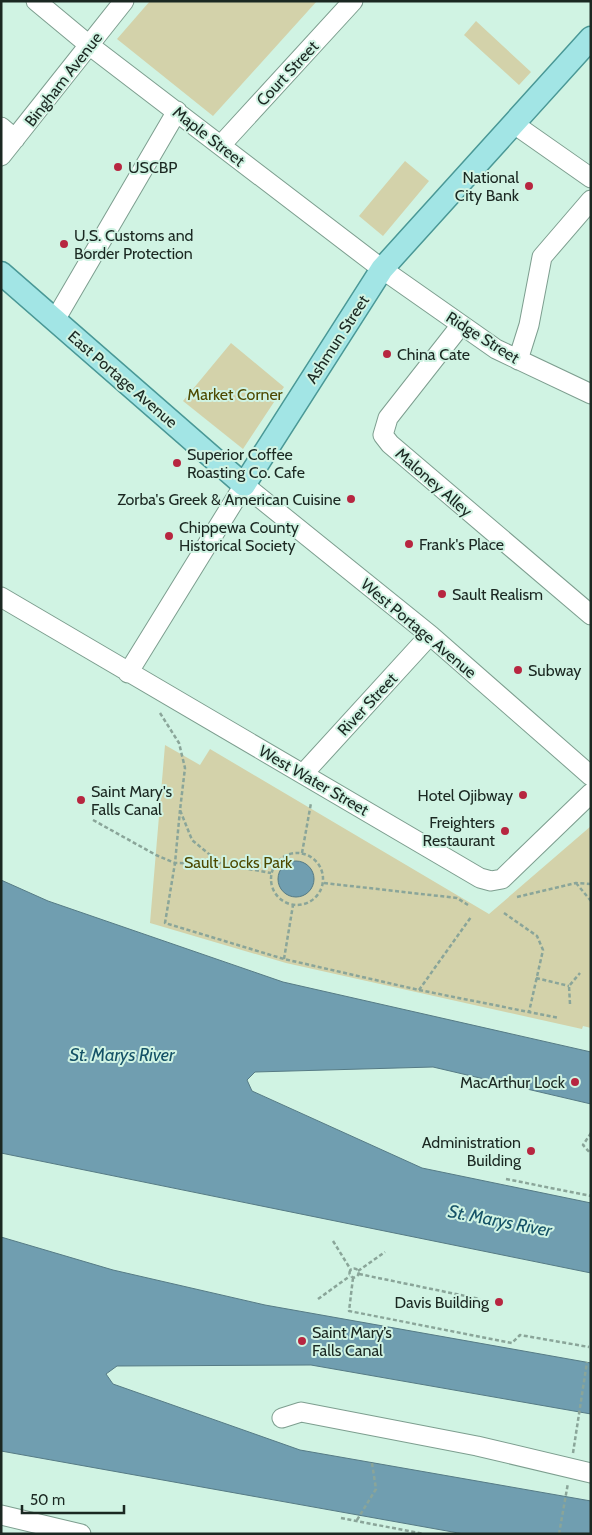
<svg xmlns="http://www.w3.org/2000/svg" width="592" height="1535" font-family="Cabin,sans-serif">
	<rect width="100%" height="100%" fill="#d0f3e3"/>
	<path fill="#d3d2aa" d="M150 1H317L213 116 117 39Z
		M476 21 531 72 519 85 464 35Z
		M405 161 429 181 383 236 359 216Z
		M231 343 284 387 243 449 183 401Z
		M165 745 200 765 210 749 489 914 591 826V1028L583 1026 582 1029 286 963 150 923Z"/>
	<path fill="#709eb0" stroke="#567b85" d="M278 879a18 18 0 1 1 36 0a18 18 0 1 1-36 0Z
		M1 880 48 901 283 982 591 1052V1104L433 1067 255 1072 247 1080 252 1091 422 1168 591 1203V1273L1 1153Z
		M1 1237 113 1270 265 1305 591 1363V1414L311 1365 117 1366 106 1374 113 1384 300 1450 591 1501V1534H464L1 1451Z"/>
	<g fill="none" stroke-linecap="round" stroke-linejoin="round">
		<g stroke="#7d9e8f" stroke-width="21">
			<path id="minor" d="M36 1 89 45 382 269 496 349 591 394
				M514 124 591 178
				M1 127 15 139
				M221 145 353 1
				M1 156 124 1
				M55 320 177 111
				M461 325 388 418 383 435 390 444 591 615
				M518 360 529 325 542 257 591 200
				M1 597 480 878 491 881 502 879 591 793
				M128 673 244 485 430 635 591 776
				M303 774 430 635
				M282 1418 301 1412 477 1446 591 1473
				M1 1515 81 1534"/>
		</g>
		<g stroke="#4a9896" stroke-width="25">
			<path id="major" d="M1 273 244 485 382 269 591 38"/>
		</g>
		<path stroke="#8aa599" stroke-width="2.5" stroke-dasharray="4 2.5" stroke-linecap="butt" d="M160 713 179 743 185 768 180 810 192 840 221 864 271 873
			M180 810 175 863 165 923 284 959 419 990 559 1018
			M93 820 156 855 175 863 219 864
			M271 879a26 26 0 1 1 52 0a26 26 0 1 1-52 0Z
			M302 853 311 803
			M324 883 457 898 468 905
			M576 883 591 901
			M517 897 576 883 591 884
			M504 913 537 936 543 950 529 1012
			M284 959 293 905
			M536 978 569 986
			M419 990 471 917
			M570 1004 569 986 580 973
			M591 1133 583 1145 591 1154
			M506 1179 591 1196
			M333 1241 351 1270
			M349.5 1273a4.5 4.5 0 1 1 9 0a4.5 4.5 0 1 1-9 0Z
			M358 1271 385 1252
			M359 1274 480 1299
			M353 1278 349 1311 512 1343 520 1335 589 1347
			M318 1299 350 1276
			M573 1453 587 1362
			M341 1518 424 1534
			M357 1520 376 1489 372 1463
			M559 1534 568 1483"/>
		<use href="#minor" stroke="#fff" stroke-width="19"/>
		<use href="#major" stroke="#a2e5e5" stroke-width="22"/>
	</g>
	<g fill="#b72640" stroke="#d0f3e3" stroke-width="2">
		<circle cx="118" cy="167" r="5"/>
		<circle cx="529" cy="186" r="5"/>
		<circle cx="64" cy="244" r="5"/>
		<circle cx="387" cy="354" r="5"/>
		<circle cx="177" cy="463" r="5"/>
		<circle cx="351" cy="499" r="5"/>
		<circle cx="169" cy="536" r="5"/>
		<circle cx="409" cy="544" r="5"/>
		<circle cx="442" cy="594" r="5"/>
		<circle cx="518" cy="670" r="5"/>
		<circle cx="523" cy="795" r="5"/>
		<circle cx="81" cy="800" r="5"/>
		<circle cx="505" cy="831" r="5"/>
		<circle cx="575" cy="1082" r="5"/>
		<circle cx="531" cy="1151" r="5"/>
		<circle cx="499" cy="1302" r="5"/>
		<circle cx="302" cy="1341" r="5"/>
	</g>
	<g text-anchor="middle" stroke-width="4" stroke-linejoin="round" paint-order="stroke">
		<g font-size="16" fill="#1b2822" stroke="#d0f3e3">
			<text transform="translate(287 73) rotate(-47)" y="6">Court Street</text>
			<text transform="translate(63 79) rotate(-52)" y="6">Bingham Avenue</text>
			<text transform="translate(209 136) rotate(38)" y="6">Maple Street</text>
			<text transform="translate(483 337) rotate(32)" y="6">Ridge Street</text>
			<text transform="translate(337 339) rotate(-57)" y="6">Ashmun Street</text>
			<text transform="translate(123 379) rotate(41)" y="6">East Portage Avenue</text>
			<text transform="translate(434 482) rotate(41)" y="6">Maloney Alley</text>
			<text transform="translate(419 628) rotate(40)" y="6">West Portage Avenue</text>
			<text transform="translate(367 704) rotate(-47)" y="6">River Street</text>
			<text transform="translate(314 780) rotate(30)" y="6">West Water Street</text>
		</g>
		<g font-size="16" fill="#1b2822" stroke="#d0f3e3" text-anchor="start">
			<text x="128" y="173">USCBP</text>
			<text x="519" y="183" text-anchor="end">National<tspan x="519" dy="18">City Bank</tspan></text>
			<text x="74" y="241">U.S. Customs and<tspan x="74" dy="18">Border Protection</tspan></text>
			<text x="397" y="360">China Cate</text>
			<text x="187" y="460">Superior Coffee<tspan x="187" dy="18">Roasting Co. Cafe</tspan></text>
			<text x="341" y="505" text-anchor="end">Zorba's Greek &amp; American Cuisine</text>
			<text x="179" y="533">Chippewa County<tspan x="179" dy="18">Historical Society</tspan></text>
			<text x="419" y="550">Frank's Place</text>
			<text x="452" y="600">Sault Realism</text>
			<text x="528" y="676">Subway</text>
			<text x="91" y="797">Saint Mary's<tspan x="91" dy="18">Falls Canal</tspan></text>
			<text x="513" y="801" text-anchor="end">Hotel Ojibway</text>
			<text x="495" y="828" text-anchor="end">Freighters<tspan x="495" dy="18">Restaurant</tspan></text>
			<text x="565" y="1088" text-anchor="end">MacArthur Lock</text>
			<text x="521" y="1148" text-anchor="end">Administration<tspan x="521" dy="18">Building</tspan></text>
			<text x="489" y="1308" text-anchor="end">Davis Building</text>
			<text x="312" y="1338">Saint Mary’s<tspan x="312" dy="18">Falls Canal</tspan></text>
		</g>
		<g font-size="16" fill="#4d4900" stroke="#d0f3e3">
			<text x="235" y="400">Market Corner</text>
			<text x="238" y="868">Sault Locks Park</text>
		</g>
		<g font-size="18" font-style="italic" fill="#155267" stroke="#d0f3e3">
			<text x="122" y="1061">St. Marys River</text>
			<text transform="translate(500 1221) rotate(11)" y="6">St. Marys River</text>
		</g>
	</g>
	<rect width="592" height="1535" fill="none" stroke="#1b2822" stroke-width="5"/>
	<path d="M22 1505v8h102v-8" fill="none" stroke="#1b2822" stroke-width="2.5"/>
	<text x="30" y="1505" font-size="15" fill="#1b2822" stroke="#d0f3e3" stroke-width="4" paint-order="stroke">50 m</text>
</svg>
